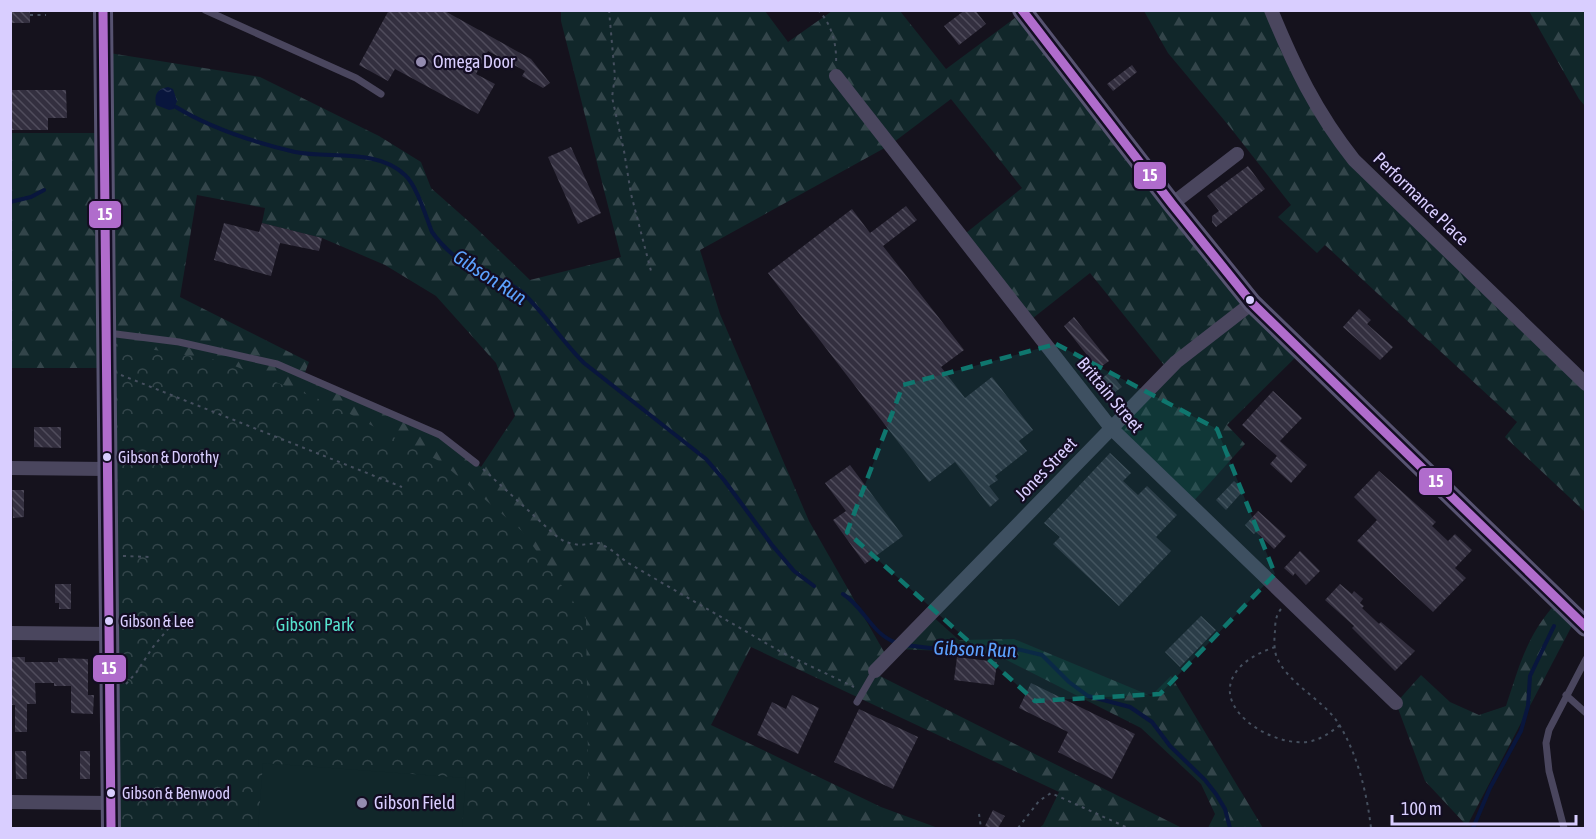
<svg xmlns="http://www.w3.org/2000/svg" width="1596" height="839" font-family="'Asap Condensed',sans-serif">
	<defs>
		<pattern id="forest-firs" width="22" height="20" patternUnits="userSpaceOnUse" patternTransform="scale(1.5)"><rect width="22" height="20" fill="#11272a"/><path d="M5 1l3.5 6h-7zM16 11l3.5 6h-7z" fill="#33454a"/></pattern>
		<pattern id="park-crowns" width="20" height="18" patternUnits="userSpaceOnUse" patternTransform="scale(1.5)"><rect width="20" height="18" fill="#11272a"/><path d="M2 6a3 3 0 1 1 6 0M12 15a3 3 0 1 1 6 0" fill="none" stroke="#33454a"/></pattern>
		<pattern id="water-ripples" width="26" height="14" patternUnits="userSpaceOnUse" patternTransform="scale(1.5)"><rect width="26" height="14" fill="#09163d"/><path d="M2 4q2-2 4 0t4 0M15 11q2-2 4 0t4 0" fill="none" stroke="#2c375a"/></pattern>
		<pattern id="building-back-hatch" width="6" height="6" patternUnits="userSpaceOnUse" patternTransform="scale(1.5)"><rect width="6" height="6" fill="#332f3f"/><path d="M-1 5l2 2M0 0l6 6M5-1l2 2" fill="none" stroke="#504c5c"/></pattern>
	</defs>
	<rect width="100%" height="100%" fill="#15121d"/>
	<path fill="url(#forest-firs)" fill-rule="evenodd" d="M561 10 765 11 788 42 832 11H900L946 69 1023 12 1302 351 1227 425 1245 444 1190 505 1111 428 1168 370 1090 273 1028 322 961 237 1022 188 951 99 890 145 700 250 720 314 809 521 887 657 874 673 1182 828H1039L1043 825 1059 792 751 647 711 725 881 807 938 828H572L106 368H11V133H103V52L260 77 379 136 421 162 431 188 475 227 530 280 621 257 561 21ZM197 195 265 208 262 223 322 238 385 265 436 296 496 363 515 416 481 467 440 435 304 375 309 362 180 297Z
		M1144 11H1271L1339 141 1585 384V512L1505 437 1517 422 1325 245 1317 253 1278 217 1291 205 1229 126 1168 53Z
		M1529 11H1583L1585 14V106L1579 99Z
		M1558 601 1576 618 1467 826 1425 781 1396 703 1421 675 1450 702 1479 715 1506 706C1520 664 1527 634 1558 601Z
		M930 614 959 640 1014 639 1151 696 1171 676 1263 828H1208L1215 814 1201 784 1141 728 993 653 895 649Z"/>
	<path fill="url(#park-crowns)" d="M106 342 222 361 331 404 441 462 522 531 586 619 589 828H111Z"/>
	<path fill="#11272a" d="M263 763 466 778 462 828H258Z"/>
	<path fill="url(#water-ripples)" d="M168 87 173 89 177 101 174 109 169 110 156 105C154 94 157 89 168 87Z"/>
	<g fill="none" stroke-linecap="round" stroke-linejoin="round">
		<path stroke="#09163d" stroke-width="4" d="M176 107C212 129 253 142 295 152 329 159 377 148 405 175 417 186 426 217 432 232 444 249 463 265 482 272 496 278 511 283 523 293 545 314 562 341 584 363L706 459 724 480 772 545 794 571 814 586
			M10 202 31 197 44 190
			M843 594C864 607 872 635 897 643
			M905 645 930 648 1009 647 1042 655 1069 682 1088 696 1130 707 1152 722 1170 746 1205 780 1216 794 1225 809 1230 828
			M1473 828 1490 788 1521 731 1528 706 1530 676 1554 626"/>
	</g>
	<path fill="url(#building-back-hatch)" d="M10 10H30V23H10Z
		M389 10H443L531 59 550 83 543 88 522 76 525 71 488 51 476 74 495 84 478 114 395 69 388 81 359 65Z
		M965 10H975L986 24 959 45 944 26Z
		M1132 65 1137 72 1113 91 1107 84Z
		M10 90H66L67 118H48V130H10Z
		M571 147 601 213 578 224 548 157Z
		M1248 166 1265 189 1216 227 1212 222V216L1219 211 1207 196Z
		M906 206 917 220 883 246 964 350 941 367 965 398 992 377 1033 430 1019 441 1027 451 995 476 998 480 989 486 999 499 990 507 955 462 929 482 768 273 852 209 870 233Z
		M224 223 259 232 262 223 322 238 319 251 280 243 271 276 214 260Z
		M1359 309 1371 320 1367 324 1393 347 1380 360 1343 327Z
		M1074 317 1109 361 1098 369 1064 326Z
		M1110 372 1122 387 1111 395 1107 389 1101 393 1095 384Z
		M1273 391 1302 418 1280 441 1307 465 1291 483 1270 464 1277 456 1242 425Z
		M34 427H61V448L34 447Z
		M1110 453 1131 473 1123 481 1138 495 1147 486 1177 515 1156 537 1171 551 1119 606 1053 544 1060 537 1044 523Z
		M850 465 903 536 865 564 833 520 846 511 825 483Z
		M1379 471 1436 522 1432 526 1448 541 1455 534 1472 550 1455 568 1466 578 1433 612 1357 541 1377 520 1354 497Z
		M1234 481 1244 490 1226 510 1216 500Z
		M12 490H24V517L13 518Z
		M1258 511 1286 536 1274 549 1256 532 1254 534 1245 525Z
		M1300 551 1320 571 1306 585 1295 573 1293 576 1284 568Z
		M55 584H71V609H59V603H55Z
		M1340 584 1352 594 1354 591 1363 599 1360 603 1364 606 1362 608 1379 624 1381 622 1415 651 1395 671 1352 628 1354 626 1325 600Z
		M1201 616 1216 630 1180 667 1165 652Z
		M10 657H25V662H58V658L88 659V695H94L93 714 71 713V686H54V683H35L36 704H27V732H15V705H10Z
		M957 657 997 662 994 685 954 680Z
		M1031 683 1135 734 1112 779 1058 752 1068 732 1019 708Z
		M792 695 819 708 798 754 757 735 772 702 786 709Z
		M859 709 918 737 893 789 834 762Z
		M15 751H26L27 779H16Z
		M80 751H90V779H80Z
		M993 810 1005 816 998 828H990L985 826Z"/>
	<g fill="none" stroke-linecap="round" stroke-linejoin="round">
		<path stroke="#454f5e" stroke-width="2" stroke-dasharray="3 4.5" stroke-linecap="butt" d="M609 10 615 77 612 97 624 151 631 194 651 271
			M818 10C832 24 837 45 836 64
			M30 15H46
			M121 375 402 487
			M483 469 555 535 565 542 579 545 599 543 610 549 628 563 783 653 854 687
			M123 556 151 557
			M1281 609C1276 615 1275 623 1275 631 1274 639 1274 651 1277 658 1290 686 1325 700 1340 726 1358 756 1367 794 1371 828
			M1275 647C1261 652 1245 659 1236 672 1209 710 1277 750 1312 741 1323 738 1331 732 1340 725
			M126 684 136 673 153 647 173 623
			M979 814 981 828
			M1018 828 1039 801 1051 793 1128 828"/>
		<path stroke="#4a465e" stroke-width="7" d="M205 10 356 78 381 94
			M108 333 179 342 277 364 440 435 476 463
			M1566 695 1586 713
			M857 702 875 671
			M1564 828 1549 771 1546 743 1549 730 1586 659"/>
		<path stroke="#4a465e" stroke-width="14" d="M1271 10C1294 66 1316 112 1354 160L1586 384
			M836 76 1111 428 1396 703
			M1172 204 1237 154
			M10 468 107 469
			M10 633 110 634
			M875 671 1176 362 1252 303
			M10 802 111 803"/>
		<path stroke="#575371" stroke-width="20" d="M103 10 111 828
			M1022 10 1172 204 1252 303 1586 627"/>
		<g stroke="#130d22" stroke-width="14">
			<path id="bus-1" d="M103 10 111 828
				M1022 10 1172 204 1252 303 1586 627"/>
		</g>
		<use href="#bus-1" stroke="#b06ccc" stroke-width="9"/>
	</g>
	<path fill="#0f766e" fill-opacity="0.2" stroke="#0f766e" stroke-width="4.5" stroke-dasharray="12 8" stroke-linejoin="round" d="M1056 344 1217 429 1275 574 1160 694 1035 701 847 532 903 385Z"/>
	<g fill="#948cb0" stroke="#130d22" stroke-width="2">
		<circle cx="421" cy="62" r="6"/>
		<circle cx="362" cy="803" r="6"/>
	</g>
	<g fill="#d9ceff" stroke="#130d22" stroke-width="2">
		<circle cx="1250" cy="300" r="5"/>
		<circle cx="107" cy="457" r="5"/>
		<circle cx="109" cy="621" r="5"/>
		<circle cx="111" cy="793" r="5"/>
	</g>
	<g text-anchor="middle" stroke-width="4.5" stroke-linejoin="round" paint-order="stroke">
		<g font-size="16" fill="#d9ceff" stroke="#130d22" text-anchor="start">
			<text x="118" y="463">Gibson &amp; Dorothy</text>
			<text x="120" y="627">Gibson &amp; Lee</text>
			<text x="122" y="799">Gibson &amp; Benwood</text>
		</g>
		<g font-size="18" fill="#d9ceff" stroke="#130d22" text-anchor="start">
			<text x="433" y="68">Omega Door</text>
			<text x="374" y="809">Gibson Field</text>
		</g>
		<g font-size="18" fill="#d9ceff" stroke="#130d22">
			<text transform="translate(1421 199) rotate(44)" y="6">Performance Place</text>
			<text transform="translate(1110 395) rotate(50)" y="6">Brittain Street</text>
			<text transform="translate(1046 469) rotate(-46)" y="6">Jones Street</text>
		</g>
		<g font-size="18" fill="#56e2ce" stroke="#130d22">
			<text x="315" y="631">Gibson Park</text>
		</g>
		<g font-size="20" font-style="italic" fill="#5ca2ff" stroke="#130d22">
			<text transform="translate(490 277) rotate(33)" y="7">Gibson Run</text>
			<text transform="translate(975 649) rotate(2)" y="7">Gibson Run</text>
		</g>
	</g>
	<g stroke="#130d22" stroke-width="2">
		<rect x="1133" y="161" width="34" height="29" rx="6" fill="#b06ccc"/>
		<rect x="88" y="200" width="34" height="29" rx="6" fill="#b06ccc"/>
		<rect x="1418" y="467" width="35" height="29" rx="6" fill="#b06ccc"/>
		<rect x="92" y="654" width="35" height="29" rx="6" fill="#b06ccc"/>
	</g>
	<g font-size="16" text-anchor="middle" font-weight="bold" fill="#fff">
		<text x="1150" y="181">15</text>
		<text x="105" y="220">15</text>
		<text x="1436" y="487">15</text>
		<text x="109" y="674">15</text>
	</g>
	<rect width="1596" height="839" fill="none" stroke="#d9ceff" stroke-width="24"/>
	<path d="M1392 815v9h184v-9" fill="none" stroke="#d9ceff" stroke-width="3"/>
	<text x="1401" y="815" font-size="18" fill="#d9ceff" stroke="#130d22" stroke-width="4.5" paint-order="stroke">100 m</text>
</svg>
